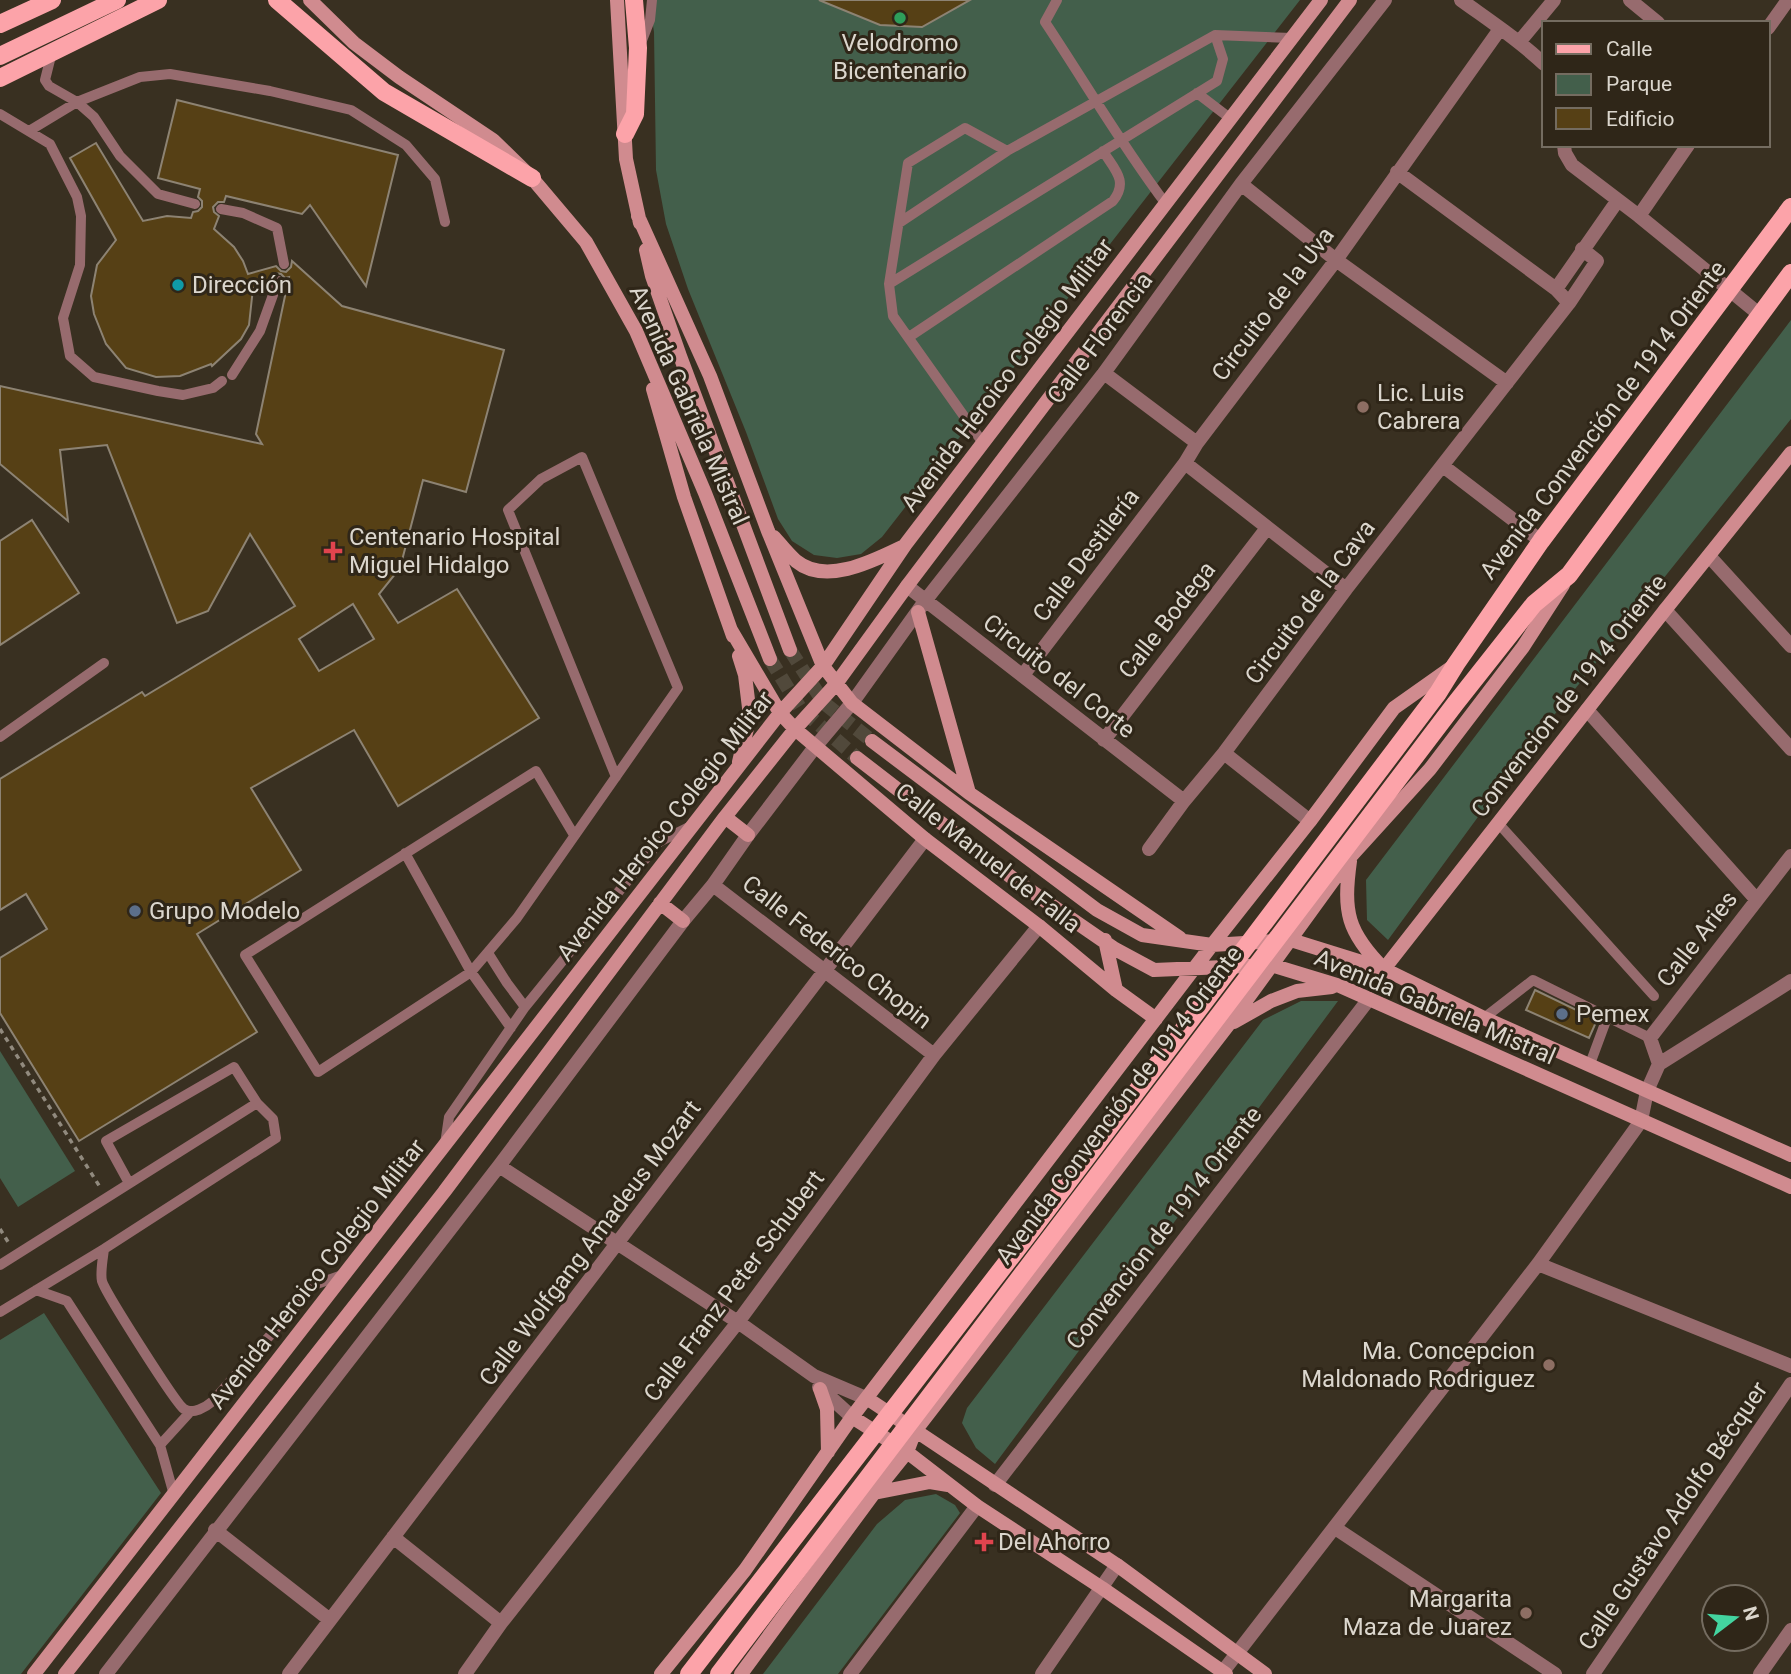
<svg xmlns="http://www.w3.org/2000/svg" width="1791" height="1674" font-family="Roboto,sans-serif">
	<rect width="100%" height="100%" fill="#393021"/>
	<path fill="#435f4b" d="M649 0H1300L882 537 861 554 837 558 814 555 792 541 778 519 746 432 688 289 666 224 656 170 654 32Z
		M1791 320V419L1535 739 1388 940 1367 920 1366 880Z
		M1301 1001H1338L995 1464 976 1448 962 1423 967 1408 1263 1020Z
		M0 1051 75 1171 18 1207 0 1178Z
		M44 1313 161 1493 21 1674H0V1340Z
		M936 1494 955 1505 960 1513 838 1674H763L877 1524 905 1500Z"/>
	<path fill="#564015" stroke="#8d8373" stroke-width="2" fill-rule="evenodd" d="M819 0H970L922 27 880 25Z
		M177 100 398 155 366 286 310 205 302 214 226 196 224 202H218L213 207 214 212 219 216 214 229 234 247 243 261 248 274 276 266 281 271 286 272 291 267 292 261 342 306 504 350 466 492 423 480 400 568 379 594 398 623 457 589 539 718 398 806 354 730 251 788 301 870 197 934 257 1032 79 1141 0 1013V958L47 929 26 894 0 910V779L142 692 145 696 295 606 250 534 208 611 177 623 107 445 60 450 68 521 0 464V386L262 444 256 434 289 277 285 278 281 274 276 273 269 284 253 288 249 325 241 339 212 366 211 364 180 376 156 377 126 368 106 344 94 314 91 296 97 265 116 240 70 158 96 143 143 221 167 216 191 218 193 212 198 211 202 207V201L198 197 200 189 158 178ZM353 604 374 639 319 671 299 639Z
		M32 520 79 593 0 645V541Z
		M1535 990 1597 1020 1589 1038 1526 1010Z"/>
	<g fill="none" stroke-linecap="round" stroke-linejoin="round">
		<path stroke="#51493b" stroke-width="14" stroke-dasharray="14 7" stroke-linecap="butt" d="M790 650 824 703 872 741
			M770 659 800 708 857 758"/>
		<path stroke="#918a7e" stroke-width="3.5" stroke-dasharray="5 5" stroke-linecap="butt" d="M0 1029 100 1187
			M0 1229 10 1245"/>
		<path stroke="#976b6e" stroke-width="10" d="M1057 0 1045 22C1085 82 1122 146 1166 204
			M641 43 650 20 652 0
			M52 52 45 80 49 86 77 102 94 117 120 156 158 194 195 204
			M1197 93 1231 119
			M0 114 50 144 77 197 81 216 80 265 63 318 70 356 94 377 158 391 183 395 213 388 222 381
			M29 131 77 102 140 77 170 74 270 91 351 110 406 145 435 179 445 222
			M221 209 243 213 277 228 284 264
			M899 223 1007 151 1215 35 1292 38
			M889 284 1217 81 1223 59 1215 35
			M909 337 1113 201C1129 181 1114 169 1103 151
			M232 375 260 331 278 281
			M983 443 893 316 889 284 908 163 965 128 1007 151
			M0 737 104 663
			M1498 823 1654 996
			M574 835 536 771 245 955 318 1072 471 972 517 918 678 688 582 457 541 479 508 510 616 777
			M405 853 471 972 511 1028
			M488 953 507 983 525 1007
			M1484 1018 1533 980 1650 1038
			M1590 1064 1607 1018
			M445 1144 449 1117 525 1007 659 842 689 827
			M104 1249C103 1258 100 1273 102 1281 105 1292 176 1404 184 1409 193 1415 206 1407 213 1401L314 1285 345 1274
			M0 1265 257 1103
			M36 1290 67 1301 160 1445 174 1495
			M0 1312 104 1249 276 1138 273 1119 257 1103 234 1067 106 1141 129 1183
			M160 1445 191 1411"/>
		<path stroke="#976b6e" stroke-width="14" d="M1461 0C1490 21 1519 40 1544 64
			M1630 0 1658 23
			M1768 28 1788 0
			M1520 41 1554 0
			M1564 145 1565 153 1572 165 1639 216 1759 314
			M1397 172 1556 289 1569 303
			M1241 184 1336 260 1507 383
			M1639 216 1688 145
			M1556 289 1618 200
			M1104 373 1197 443
			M1185 463 1346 589
			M1443 466 1541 541
			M1709 556 1791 646
			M907 586 1184 801
			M1665 610 1791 749
			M1023 675 1185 463 1197 443 1336 260 1500 29
			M1587 710 1756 899
			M1104 740 1267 528
			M1224 753 1310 821
			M1149 849 1184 801 1224 753 1346 589 1569 303 1597 261 1582 249
			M713 885 934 1055
			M1659 1064 1791 981
			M499 1166 738 1322 814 1376 868 1399
			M1538 1264 1791 1366
			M819 1387 852 1417
			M995 1485 1369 999
			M1335 1528 1555 1674
			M215 1530 330 1620
			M393 1537 501 1623
			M106 1674 499 1166 683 921 713 885 748 835 815 747 852 703 925 601 1104 373 1241 184 1385 0
			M289 1674 925 839
			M465 1674 501 1623 738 1322 934 1055 1039 926
			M850 1674 977 1506
			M1042 1674 1117 1565
			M1221 1674 1538 1264 1641 1121 1647 1091 1659 1064 1650 1038 1791 856
			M1593 1674 1791 1384
			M1760 1674 1791 1630"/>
		<path stroke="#d08b8f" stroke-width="14" d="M310 0 354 43 399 77 493 140 532 178 586 242 636 331 705 493 770 659
			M617 0 626 159 640 223
			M638 216 710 376 768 531 823 666 852 703 969 793 1180 938
			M646 250 652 276 680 356 790 650
			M653 389 684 497 733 636
			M774 537C781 545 788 554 796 561 826 586 875 560 904 546
			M918 612 969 793
			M731 630 780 713 795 729 925 839 1039 926 1116 990 1156 1019
			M739 656 745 675 750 716 739 762
			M872 741 1097 910 1142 935 1212 945 1291 940 1384 969 1484 1018 1791 1155
			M857 758 1015 880 1115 949 1154 970 1271 965 1340 986 1791 1187
			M725 817 748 835
			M1350 861C1343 912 1347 932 1384 969L1665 610 1791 453
			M660 903 683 921
			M1105 940 1116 990
			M1234 1022 1271 1001 1297 991 1332 987
			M820 1389 827 1409 828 1452
			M868 1399 1117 1565 1265 1674
			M852 1417 907 1452 977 1506 1102 1588 1226 1674
			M874 1493 930 1482 948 1485
			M34 1674 780 713 823 666 905 545 1321 0
			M65 1674 444 1192 725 817 795 729 836 684 907 586 1350 0
			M661 1674 745 1570 852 1417 1212 945 1310 821 1394 708 1452 667
			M741 1674 874 1493 907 1452 915 1431 1229 1024 1351 856 1430 769 1523 647 1563 585"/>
		<path stroke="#fca3a9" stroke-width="18" d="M277 0 384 92 532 178
			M0 24 52 0
			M0 56 117 0
			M0 78 158 0
			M625 134 635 114 638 48 634 0
			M689 1674 1031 1231 1438 693 1456 664 1541 541 1791 207
			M719 1674 1455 704 1534 604 1569 575 1791 273"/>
	</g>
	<circle fill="#2e9e5b" stroke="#2f2618" stroke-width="2.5" cx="900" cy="18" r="7"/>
	<circle fill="#0f9aa8" stroke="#2f2618" stroke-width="2.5" cx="178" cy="285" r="7"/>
	<g fill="#8d6e63" stroke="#2f2618" stroke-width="2.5">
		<circle cx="1363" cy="407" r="7"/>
		<circle cx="1549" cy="1365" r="7"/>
		<circle cx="1526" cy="1613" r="7"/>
	</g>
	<g fill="#e0444e" stroke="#2f2618" stroke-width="2.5">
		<path d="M329.5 540.5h7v7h7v7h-7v7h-7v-7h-7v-7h7z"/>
		<path d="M980.5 1531.5h7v7h7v7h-7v7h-7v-7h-7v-7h7z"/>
	</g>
	<g fill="#5c6f8a" stroke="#2f2618" stroke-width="2.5">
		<circle cx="135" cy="911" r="7"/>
		<circle cx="1562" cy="1014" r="7"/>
	</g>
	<g text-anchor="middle" stroke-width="6" stroke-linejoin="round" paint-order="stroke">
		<g font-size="24" fill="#dbd6cd" stroke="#2f2618" text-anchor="start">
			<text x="900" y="51" text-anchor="middle">Velodromo<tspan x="900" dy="28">Bicentenario</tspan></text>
			<text x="192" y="293">Dirección</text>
			<text x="1377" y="401">Lic. Luis<tspan x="1377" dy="28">Cabrera</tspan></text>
			<text x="349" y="545">Centenario Hospital<tspan x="349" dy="28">Miguel Hidalgo</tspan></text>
			<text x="149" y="919">Grupo Modelo</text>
			<text x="1576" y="1022">Pemex</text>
			<text x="1535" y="1359" text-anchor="end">Ma. Concepcion<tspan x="1535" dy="28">Maldonado Rodriguez</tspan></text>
			<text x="998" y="1550">Del Ahorro</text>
			<text x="1512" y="1607" text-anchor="end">Margarita<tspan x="1512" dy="28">Maza de Juarez</tspan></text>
		</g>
		<g font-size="24" fill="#dbd6cd" stroke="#2f2618">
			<text transform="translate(1273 304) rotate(-53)" y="8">Circuito de la Uva</text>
			<text transform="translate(1100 338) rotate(-53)" y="8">Calle Florencia</text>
			<text transform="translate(1007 375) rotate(-53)" y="8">Avenida Heroico Colegio Militar</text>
			<text transform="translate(689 405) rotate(66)" y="8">Avenida Gabriela Mistral</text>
			<text transform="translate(1603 420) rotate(-53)" y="8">Avenida Convención de 1914 Oriente</text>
			<text transform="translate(1086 555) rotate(-53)" y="8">Calle Destilería</text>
			<text transform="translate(1310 602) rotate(-53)" y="8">Circuito de la Cava</text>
			<text transform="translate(1167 620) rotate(-52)" y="8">Calle Bodega</text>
			<text transform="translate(1059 676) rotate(38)" y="8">Circuito del Corte</text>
			<text transform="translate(1569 696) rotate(-52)" y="8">Convencion de 1914 Oriente</text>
			<text transform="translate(665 826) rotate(-52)" y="8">Avenida Heroico Colegio Militar</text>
			<text transform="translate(988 858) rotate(38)" y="8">Calle Manuel de Falla</text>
			<text transform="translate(1697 939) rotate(-52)" y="8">Calle Aries</text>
			<text transform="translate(837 952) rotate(38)" y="8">Calle Federico Chopin</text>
			<text transform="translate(1435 1007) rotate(23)" y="8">Avenida Gabriela Mistral</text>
			<text transform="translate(1119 1105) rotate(-53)" y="8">Avenida Convención de 1914 Oriente</text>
			<text transform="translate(1164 1228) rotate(-52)" y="8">Convencion de 1914 Oriente</text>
			<text transform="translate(590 1243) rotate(-53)" y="8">Calle Wolfgang Amadeus Mozart</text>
			<text transform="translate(317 1274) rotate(-52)" y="8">Avenida Heroico Colegio Militar</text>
			<text transform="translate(734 1286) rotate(-53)" y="8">Calle Franz Peter Schubert</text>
			<text transform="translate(1673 1516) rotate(-56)" y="8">Calle Gustavo Adolfo Bécquer</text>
		</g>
	</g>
	<rect x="1542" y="21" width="228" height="126" fill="#2f2618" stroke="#746c60" stroke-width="2"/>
	<rect x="1556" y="44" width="35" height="10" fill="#fca3a9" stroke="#746c60" stroke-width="2"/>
	<text x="1606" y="56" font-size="21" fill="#dbd6cd">Calle</text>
	<rect x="1556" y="74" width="35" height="21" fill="#435f4b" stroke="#746c60" stroke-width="2"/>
	<text x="1606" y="91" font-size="21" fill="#dbd6cd">Parque</text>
	<rect x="1556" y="108" width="35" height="21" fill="#564015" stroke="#746c60" stroke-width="2"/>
	<text x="1606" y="126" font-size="21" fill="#dbd6cd">Edificio</text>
	<g transform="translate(1735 1618) rotate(74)"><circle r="33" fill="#2f2618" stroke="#746c60" stroke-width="2"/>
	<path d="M0-5L12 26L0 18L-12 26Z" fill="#43d4a0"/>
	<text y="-10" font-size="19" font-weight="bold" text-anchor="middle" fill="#dbd6cd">N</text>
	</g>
</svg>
